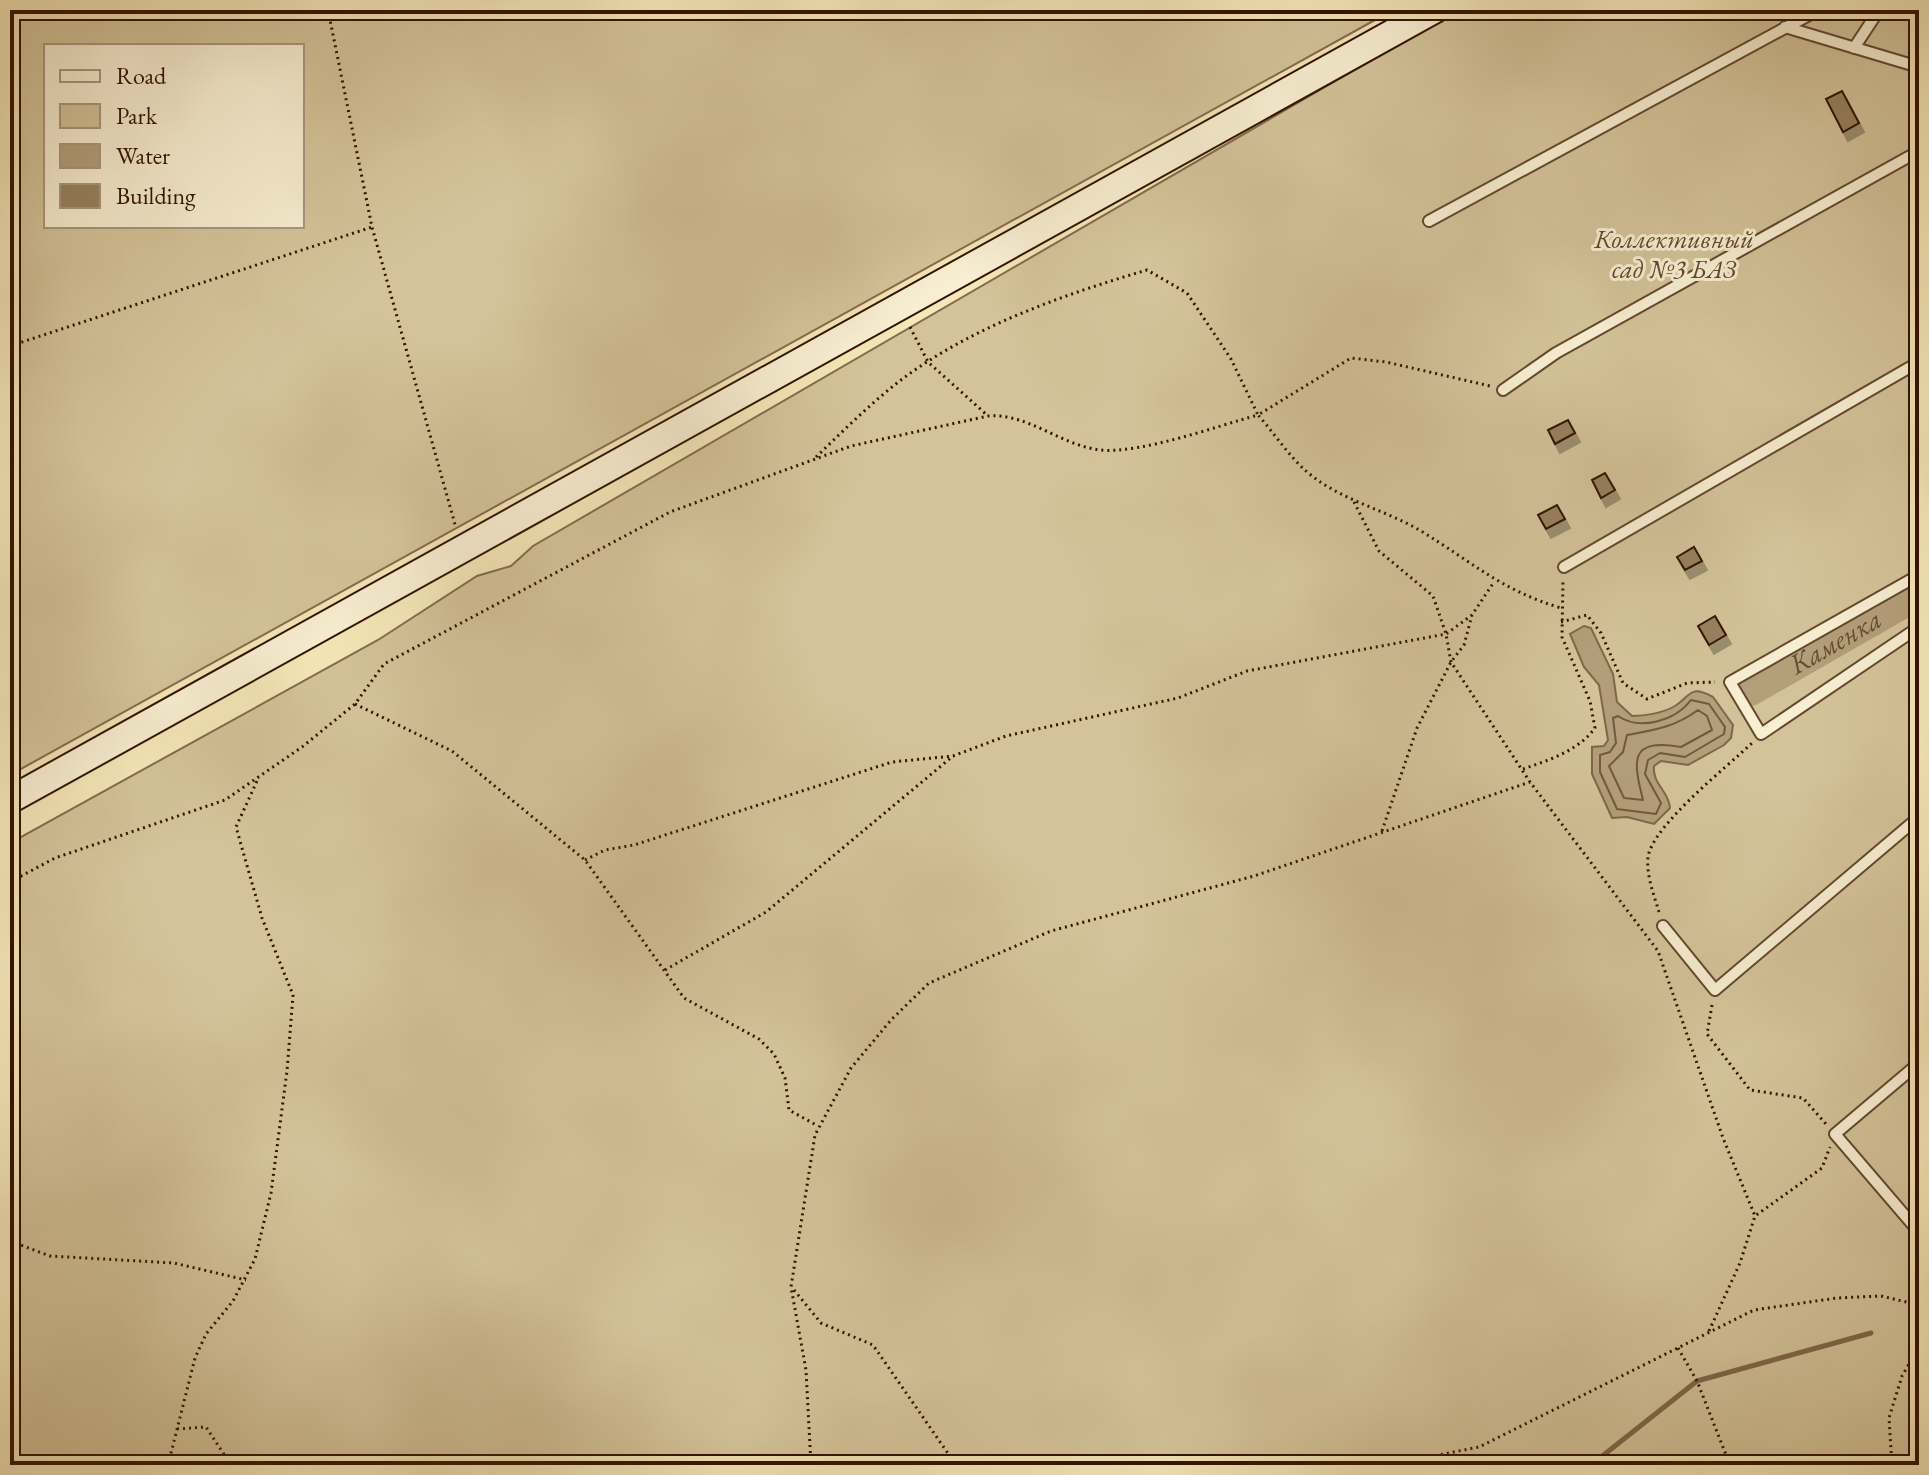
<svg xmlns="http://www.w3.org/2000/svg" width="1929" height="1475" font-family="'EB Garamond',serif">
	<defs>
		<filter id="shadow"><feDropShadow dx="5" dy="9" stdDeviation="0" flood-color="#0004"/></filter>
	</defs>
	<rect width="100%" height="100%" fill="#f5e7b9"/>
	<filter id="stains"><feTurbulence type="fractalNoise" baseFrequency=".0025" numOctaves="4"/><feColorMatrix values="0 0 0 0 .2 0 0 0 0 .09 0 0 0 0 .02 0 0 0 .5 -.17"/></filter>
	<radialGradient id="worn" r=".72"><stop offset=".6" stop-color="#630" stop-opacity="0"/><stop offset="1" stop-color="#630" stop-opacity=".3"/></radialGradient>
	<path fill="#d4c39a" stroke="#836b4d" stroke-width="2" fill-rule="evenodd" d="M10 10H1393L10 775ZM302 46V226H46V46Z
		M1458 10H1919V1465H10V843L378 640 477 576 511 566 533 546Z"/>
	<path fill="#b39f7a" stroke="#7f6749" stroke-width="2" d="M1584 626 1591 628 1613 674 1617 702 1632 716C1645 716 1663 713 1675 706 1691 696 1689 684 1713 697L1733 725 1731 738 1724 745 1688 765 1661 761 1654 766C1652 784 1669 791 1670 808L1654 824 1627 817 1612 818 1592 774V747L1604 746 1608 740 1599 685 1584 667 1570 634Z"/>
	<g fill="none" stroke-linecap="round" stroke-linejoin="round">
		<path stroke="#72593d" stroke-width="2" d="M1691 700 1709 704 1725 727 1724 734 1685 757 1660 753 1648 760 1645 774 1661 803 1656 814 1617 809 1600 772V755L1610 752 1616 743 1613 718 1618 716C1640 731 1675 721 1691 700Z
			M1698 710 1707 716 1712 730 1681 747C1629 738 1633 760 1643 800L1624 798 1609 766 1623 752 1627 735C1655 730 1675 727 1698 710Z"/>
		<path stroke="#7f6749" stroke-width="5" d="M1591 1465 1697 1381 1871 1333"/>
		<path stroke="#b39f7a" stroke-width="32" id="s1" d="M1750 690 1919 593"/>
	</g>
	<path fill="#978160" stroke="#321300" stroke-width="2" filter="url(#shadow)" d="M1842 91 1859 123 1843 132 1826 99Z
		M1568 420 1575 433 1555 444 1548 430Z
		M1605 473 1615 490 1601 498 1592 480Z
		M1557 505 1565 519 1546 529 1538 515Z
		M1694 547 1702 561 1685 570 1677 557Z
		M1715 616 1726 635 1709 645 1698 626Z"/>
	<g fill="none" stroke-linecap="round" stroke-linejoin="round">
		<g stroke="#63482e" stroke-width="14">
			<path id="lane" d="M1785 27 1919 67
				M1854 48 1879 10
				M1429 221 1818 10
				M1503 390 1556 353 1919 151
				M1564 567 1919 362
				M1919 575 1730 682 1761 734 1919 627
				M1663 926 1715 990 1919 817
				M1919 1063 1835 1134 1919 1232"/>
		</g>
		<g stroke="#321300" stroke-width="30">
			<path id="secondary" d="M10 800 1434 10"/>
		</g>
		<path stroke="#321300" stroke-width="3" stroke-dasharray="2 4" stroke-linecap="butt" d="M328 10 372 227 456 528
			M910 327 928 362 988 416
			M10 346 372 227
			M816 457C842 432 868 406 897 383 968 328 1062 295 1147 270L1187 293 1231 359 1258 415 1351 358 1386 362 1490 386
			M1354 502 1379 551 1433 596 1446 634 1451 662 1530 782 1658 951 1723 1138 1755 1216
			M1561 622 1587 615 1601 633 1623 683 1647 699 1687 683 1715 682
			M355 704 452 751 585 860 684 998 759 1039 774 1054 785 1078 789 1110 818 1126
			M1523 769C1549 760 1578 751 1595 728L1590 701 1562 637 1563 579
			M1382 831 1417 728 1451 662 1464 645 1472 615 1494 582
			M585 860 605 850 634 845 892 762 953 756 1006 736 1178 698 1247 671 1446 634 1472 615
			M10 882 55 858 225 800 302 747 355 704 384 664 670 512 851 446 988 416C1028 413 1060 445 1100 450 1141 454 1217 426 1258 415 1274 433 1289 456 1306 471 1339 500 1384 509 1421 531 1472 562 1501 590 1561 608
			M1659 912C1654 895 1646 875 1648 857 1653 825 1727 767 1752 743
			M665 970 766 912 953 756
			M1712 1005 1707 1034 1750 1090 1803 1098 1826 1124
			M10 1241 50 1256 174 1263 246 1280
			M794 1290 821 1323 873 1345 956 1465
			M1709 1331 1740 1263 1755 1216 1822 1168 1830 1147
			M1678 1348 1697 1381 1730 1465
			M177 1429 206 1427 231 1465
			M168 1465 195 1358 206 1334 233 1301 255 1259 271 1193 287 1071 293 995 262 918 236 827 257 781
			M811 1465 806 1370 791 1287 815 1135 851 1068 891 1020 929 983 1051 931 1254 876 1530 782
			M1388 1465 1479 1447 1754 1310 1837 1298 1881 1296 1919 1305
			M1892 1465 1889 1418 1902 1376 1919 1347"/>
		<use href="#lane" stroke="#f8efd2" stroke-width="10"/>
		<use href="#secondary" stroke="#f8efd2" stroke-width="26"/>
	</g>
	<g text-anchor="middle" stroke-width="6" stroke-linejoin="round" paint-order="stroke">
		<g font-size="26" font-style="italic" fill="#63482e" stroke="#f8efd2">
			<text x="1674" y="248">Коллективный<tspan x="1674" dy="30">сад №3 БАЗ</tspan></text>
		</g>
		<g font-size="28" font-style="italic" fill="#664b31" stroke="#f8efd2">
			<text dy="10" stroke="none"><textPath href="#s1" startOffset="98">Каменка</textPath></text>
		</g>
	</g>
	<rect width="1929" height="1475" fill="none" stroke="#f5e7b9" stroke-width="40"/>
	<rect x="12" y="12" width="1905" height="1451" fill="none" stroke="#321300" stroke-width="4"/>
	<rect x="20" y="20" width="1889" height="1435" fill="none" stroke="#321300" stroke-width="2"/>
	<rect x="44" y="44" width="260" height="184" fill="#f8efd2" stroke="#a9977e" stroke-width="2"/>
	<rect x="60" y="70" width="40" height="12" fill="#f8efd2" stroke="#a9977e" stroke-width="2"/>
	<text x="116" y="84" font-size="24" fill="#321300">Road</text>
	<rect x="60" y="104" width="40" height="24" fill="#d4c39a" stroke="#a9977e" stroke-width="2"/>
	<text x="116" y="124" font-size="24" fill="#321300">Park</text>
	<rect x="60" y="144" width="40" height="24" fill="#b39f7a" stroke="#a9977e" stroke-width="2"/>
	<text x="116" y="164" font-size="24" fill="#321300">Water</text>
	<rect x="60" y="184" width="40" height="24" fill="#978160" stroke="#a9977e" stroke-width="2"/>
	<text x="116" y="204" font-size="24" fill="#321300">Building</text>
	<rect width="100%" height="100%" filter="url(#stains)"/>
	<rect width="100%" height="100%" fill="url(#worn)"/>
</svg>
